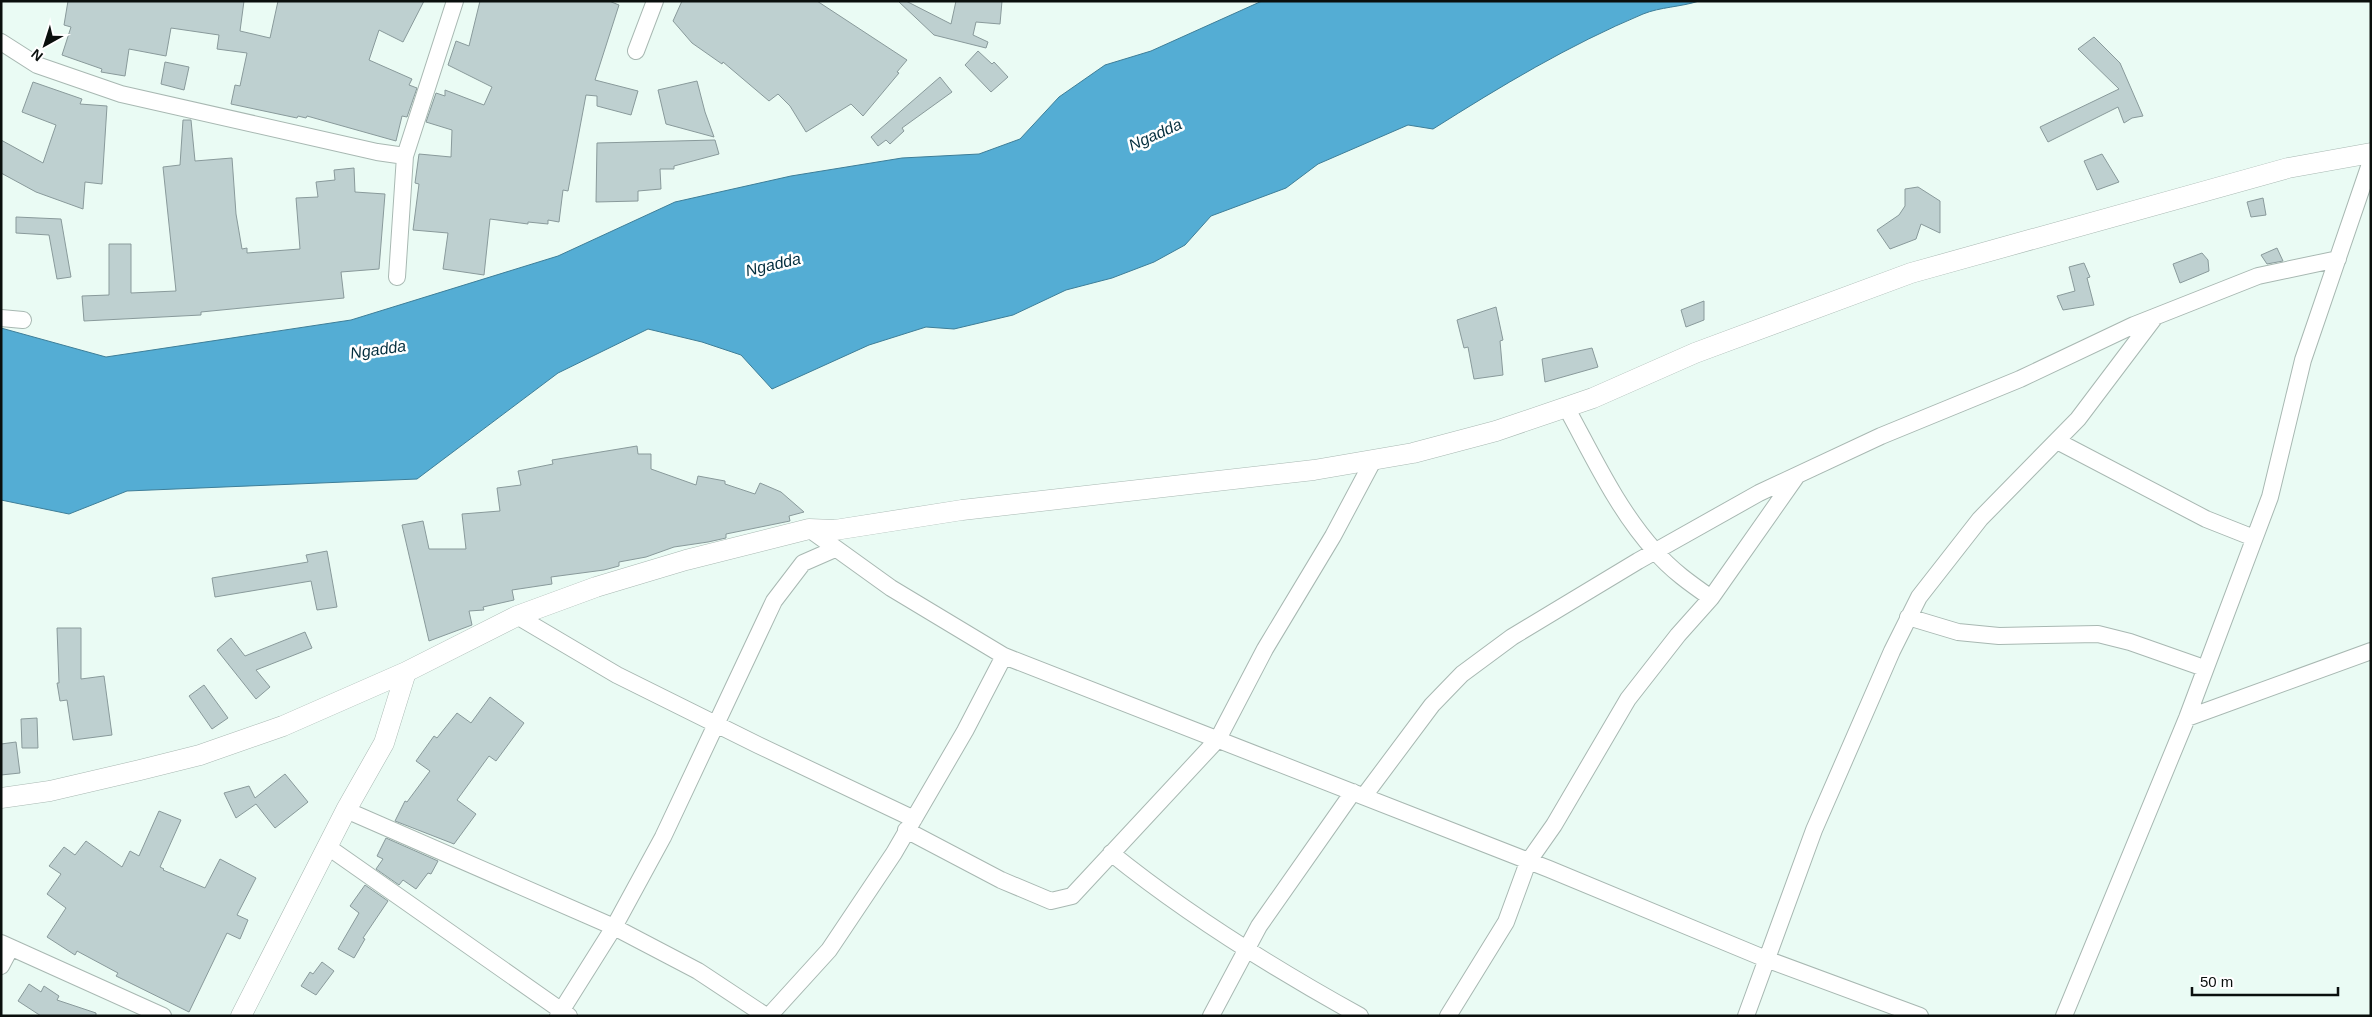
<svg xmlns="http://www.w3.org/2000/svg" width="2372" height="1017" font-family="Arial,sans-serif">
	<rect width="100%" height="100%" fill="#eafbf4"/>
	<path fill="#54add4" stroke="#3e7e98" d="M1262 1H1699C1681 7 1660 7 1643 14 1569 45 1501 86 1433 129L1408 125 1318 164 1286 188 1211 216 1185 245 1154 262 1112 278 1066 290 1013 315 954 329 926 327 869 345 772 389 741 355 702 342 648 329 558 373 417 479 127 491 69 514 1 500V328L106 357 351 320 558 256 675 202 791 176 902 158 979 154 1020 139 1059 97 1105 65 1151 51Z"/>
	<path fill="#bed0d0" stroke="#899a9b" d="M68 1H244L240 31 270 38 278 1H424L403 42 379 30 369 60 412 79 409 85 417 88 407 117 402 116 396 141 307 116 306 118 298 116 297 118 231 104 235 85 240 86 247 53 217 49 219 35 171 28 166 56 129 49 125 76 101 72 102 69 62 55 71 27 64 25Z
		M480 1H609L619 5 595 80 638 91 631 115 597 106V96L586 95 568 191 563 190 559 222 548 220V224L528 222V224L490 219 484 275 443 269 448 233 413 230 419 184 415 183 419 154 451 157 452 130 426 122 436 93 445 96V90L484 105 492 87 448 65 456 41 469 46Z
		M682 1H817L907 60 897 72 899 73 863 116 851 104 806 132 790 106 778 94 769 101 723 62 722 64 692 43 673 21Z
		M898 1H906L951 24 956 1H1002L1000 24 976 22 973 35 988 42 986 48 934 35Z
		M2094 37 2120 63 2143 116 2132 118 2124 123 2118 107 2048 142 2040 127 2119 89 2078 49Z
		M978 51 992 64 994 62 1008 77 991 92 965 65Z
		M165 62 189 67 184 90 161 84Z
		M940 77 952 92 902 128 904 131 890 144 886 140 878 146 871 137Z
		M697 81 705 112 714 137 666 124 658 90Z
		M33 82 82 99 80 104 107 106 102 184 85 182 83 209 36 192 1 173V140L43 163 56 125 22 112Z
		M183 120H191L195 161 232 158 236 214 242 249 247 248V253L300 249 296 198 318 197 316 182 335 180 334 170 354 168 355 192 385 194 379 269 341 272 344 298 201 312V315L84 321 82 296 109 295V244H131V293L176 291 163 167 180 165Z
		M715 140 719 154 674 166V169H660L661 189 638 191V201L596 202 597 143Z
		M2102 154 2119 182 2097 190 2084 161Z
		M1918 187 1940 201V233L1921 224 1916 239 1890 249 1877 230 1899 215 1905 206V189Z
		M2263 198 2266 215 2251 217 2247 202Z
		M16 217 61 219 71 277 57 279 49 235 16 233Z
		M2277 248 2283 261 2267 264 2261 255Z
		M2202 253 2208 260 2209 271 2180 283 2173 264Z
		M2084 263 2090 277 2087 278 2094 305 2063 310 2057 296 2075 291 2069 267Z
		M1704 301V320L1686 327 1681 310Z
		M1496 307 1503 340 1500 341 1503 375 1474 379 1468 347 1464 348 1457 320Z
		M1592 348 1598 367 1545 382 1542 359Z
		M637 446 638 454H651V469L696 485 698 476 725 481V484L755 494 760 483 781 492 804 512 789 516 790 521 726 534V538L708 542 674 547 646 557 619 562V566L604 570 551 577 552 584 512 590 514 600 483 607 484 610 469 611 472 625 429 641 402 525 423 521 429 549H466L462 514 500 511 497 488 521 485 518 471 553 464 552 460Z
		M327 551 337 607 317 610 311 581 215 597 212 578 308 562 306 555Z
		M57 628H81V679L104 676 112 735 73 740 67 700 60 701 57 683H59Z
		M305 632 312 648 256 670 270 687 256 699 217 650 231 638 245 656Z
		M204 685 228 718 212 729 189 696Z
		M490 697 524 723 496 761 489 756 457 800 476 814 454 844 395 821 405 801 407 802 430 771 416 761 434 736 437 738 457 713 471 723Z
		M37 718 38 748H22L21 719Z
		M16 742 20 773 1 775V744Z
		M285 774 308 802 275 828 256 804 236 818 224 793 249 786 255 798Z
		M159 811 181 820 160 867 164 869 163 870 205 888 220 859 256 878 237 915 248 920 240 939 227 933 189 1012 116 976 118 973 77 951 75 955 47 937 66 908 47 894 61 874 49 866 64 847 75 855 86 841 122 867 130 851 139 856Z
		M386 838 438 861 431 874 428 873 416 889 403 880 399 885 376 869 383 859 377 856Z
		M365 885 388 901 363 938 365 939 354 958 338 949 359 913 350 906Z
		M322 962 334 971 316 995 301 986 310 972 313 974Z
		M29 984 41 992 44 986 59 996 57 1000 96 1013V1016H41L18 1001Z"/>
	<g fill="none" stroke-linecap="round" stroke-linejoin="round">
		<g stroke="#a8b8b2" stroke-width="18">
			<path id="minor" d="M1 42 37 65 121 94 377 152 405 156
				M636 51 655 1
				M397 277 405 156 455 1
				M1 318 23 320
				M1566 407C1593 456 1617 509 1655 551 1671 570 1691 584 1711 598
				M2057 441 2206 519 2254 538
				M809 529 891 588 1004 656 1549 869 1766 959 1920 1016
				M517 616 617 675 758 745 914 819
				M1908 617 1958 632 1999 636 2098 634 2130 642 2204 668
				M2187 718 2371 651
				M1364 796 1432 705 1462 674 1512 637 1638 561 1759 493 1881 436 2020 379 2134 325 2258 276 2338 259
				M346 810 614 927 698 971 766 1016
				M906 830 1001 880 1051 901 1072 896 1218 739 1265 649 1333 536 1374 459
				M328 847 569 1016
				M1111 853C1189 916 1273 968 1360 1016
				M1 943 163 1016
				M1 966 10 949
				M558 1016 614 927 663 837 774 601 803 563 835 549
				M769 1016 829 950 894 853 965 731 1004 656
				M1211 1016 1259 926 1353 792
				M1448 1016 1506 922 1528 862 1554 825 1628 699 1678 635 1711 598 1796 477
				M1746 1016 1814 830 1892 651 1919 597 1980 519 2078 419 2155 317
				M2064 1016 2187 718 2270 497 2303 360 2371 161"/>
		</g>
		<g stroke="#a8b8b2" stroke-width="21">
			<path id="tertiary" d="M1 798 50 791 140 770 200 755 283 726 406 672 517 616 596 587 686 560 809 529 835 530 962 510 1314 470 1413 453 1496 431 1593 398 1695 353 1911 273 2288 168 2371 153
				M241 1016 346 810 384 743 406 672"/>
		</g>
		<use href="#minor" stroke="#fff" stroke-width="16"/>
		<use href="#tertiary" stroke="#fff" stroke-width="20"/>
	</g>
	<g text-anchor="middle" stroke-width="5" stroke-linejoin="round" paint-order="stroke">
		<g font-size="16" font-style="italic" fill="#042f3f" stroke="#fff">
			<text transform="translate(1155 134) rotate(-24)" y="6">Ngadda</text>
			<text transform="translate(773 264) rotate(-13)" y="6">Ngadda</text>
			<text transform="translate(378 349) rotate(-8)" y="6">Ngadda</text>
		</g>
	</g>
	<rect width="2372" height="1017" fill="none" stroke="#0a0f0d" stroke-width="5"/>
	<g transform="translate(45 45) rotate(219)" stroke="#ffffff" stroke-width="4" paint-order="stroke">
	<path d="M0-4L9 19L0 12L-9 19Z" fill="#0a0f0d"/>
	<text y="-8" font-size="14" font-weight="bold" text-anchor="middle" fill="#0a0f0d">N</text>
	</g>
	<path d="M2192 987v8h146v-8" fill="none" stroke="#0a0f0d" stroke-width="2.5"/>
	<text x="2200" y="987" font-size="15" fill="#0a0f0d" stroke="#ffffff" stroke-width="4" paint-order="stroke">50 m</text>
</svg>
